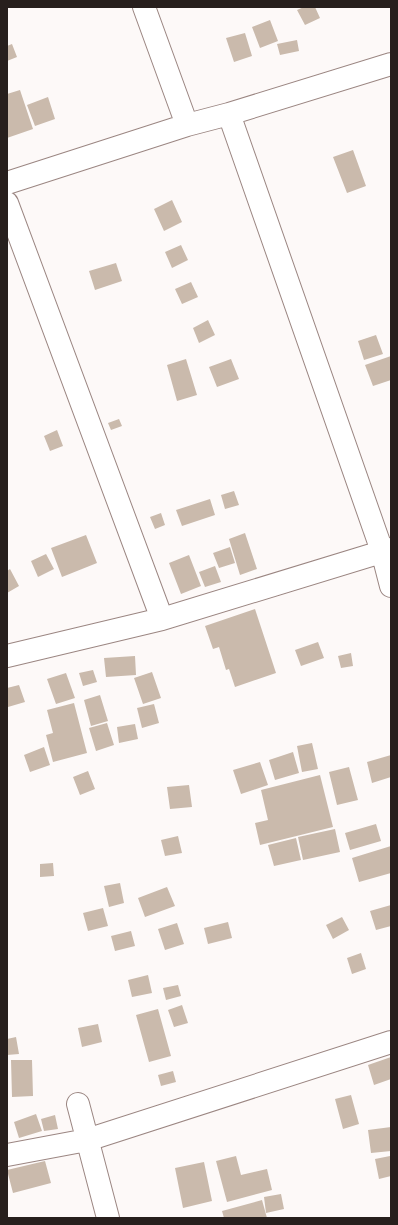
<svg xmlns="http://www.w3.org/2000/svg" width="398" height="1225" font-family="Mulish,sans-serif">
	<rect width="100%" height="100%" fill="#fdf9f8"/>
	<path fill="#cabaac" d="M304 7H315L320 18 305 25 297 10Z
		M270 20 278 41 260 48 252 27Z
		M245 33 252 56 234 62 226 38Z
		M297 40 299 51 280 55 277 44Z
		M12 44 17 57 7 61V46Z
		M20 90 33 129 7 138V94Z
		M48 97 55 119 35 126 27 105Z
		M353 150 366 186 347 193 333 157Z
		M172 200 182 222 164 231 154 209Z
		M181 245 188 260 172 268 165 252Z
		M116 263 122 281 95 290 89 271Z
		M191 282 198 297 182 304 175 289Z
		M208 320 215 335 199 343 193 328Z
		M376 335 383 354 364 360 358 341Z
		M391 356V380L373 386 365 365Z
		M186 359 197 395 177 401 167 365Z
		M231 359 239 379 217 387 209 367Z
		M119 419 122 426 111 430 108 423Z
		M57 430 63 446 50 451 44 436Z
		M234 491 239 505 225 509 221 495Z
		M210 499 215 515 182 526 176 510Z
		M161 513 165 525 155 529 150 517Z
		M245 533 257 569 240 575 229 539Z
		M86 535 97 563 62 577 51 548Z
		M230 547 235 563 219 568 213 553Z
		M46 554 54 569 38 577 31 561Z
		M189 555 201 586 181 594 169 563Z
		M215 566 221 582 205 587 199 572Z
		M10 569 19 586 7 593V571Z
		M255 609 276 673 235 687 229 669 226 670 219 647 213 649 205 626Z
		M318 642 324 658 301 666 295 650Z
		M351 653 353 666 341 668 338 656Z
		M135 656 136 675 106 677 104 658Z
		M93 670 97 682 83 686 79 673Z
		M152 672 161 698 143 704 134 678Z
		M66 673 75 698 56 704 47 679Z
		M19 685 25 702 8 707 7 688Z
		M100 695 108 721 91 726 84 700Z
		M74 703 87 753 53 762 46 735 53 733 47 710Z
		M154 704 159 723 142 728 137 708Z
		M107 723 114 745 96 751 89 728Z
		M135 724 138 739 119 743 117 727Z
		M312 743 318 769 302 772 297 746Z
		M44 747 50 765 30 772 24 755Z
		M293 752 299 773 275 780 269 760Z
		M391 755V777L372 783 367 762Z
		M260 762 268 785 241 794 233 770Z
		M349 767 358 800 337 805 329 772Z
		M88 771 95 789 80 795 73 777Z
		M320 775 333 827 260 845 255 823 268 820 261 790Z
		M189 785 192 807 170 809 167 787Z
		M376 824 381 841 350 850 345 833Z
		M335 829 340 852 303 860 298 837Z
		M178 836 182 853 165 856 161 840Z
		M296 838 301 860 274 866 268 845Z
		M391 846V873L359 882 352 858Z
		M53 863 54 876 40 877V864Z
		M120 883 124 903 109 907 104 886Z
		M167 887 175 906 145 917 138 898Z
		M391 905V926L376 930 370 911Z
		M103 908 108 926 88 931 83 913Z
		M342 917 349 930 333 939 326 925Z
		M228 922 232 938 208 944 204 928Z
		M177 923 184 944 165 950 158 929Z
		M131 931 135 946 115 951 111 936Z
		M361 953 366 969 352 974 347 958Z
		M148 975 152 993 132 997 128 980Z
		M178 985 181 996 166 1000 163 988Z
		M182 1005 188 1023 174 1027 168 1010Z
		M158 1009 171 1056 149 1062 136 1015Z
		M98 1024 102 1042 82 1047 78 1028Z
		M16 1037 19 1054 7 1055V1039Z
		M391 1057V1079L374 1085 368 1065Z
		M11 1060H32L33 1096 12 1097Z
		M173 1071 176 1082 161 1086 158 1075Z
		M351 1095 359 1124 343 1129 335 1099Z
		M36 1114 42 1131 19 1138 14 1122Z
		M55 1115 58 1129 44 1131 41 1119Z
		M391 1127V1151L371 1153 368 1130Z
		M236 1156 241 1175 267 1169 272 1190 227 1202 216 1161Z
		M390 1156 391 1176 379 1179 375 1159Z
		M45 1161 51 1183 13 1193 7 1170Z
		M204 1162 212 1201 183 1208 175 1168Z
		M281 1194 284 1209 266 1213 264 1197Z
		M262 1200 267 1218H224L222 1211Z"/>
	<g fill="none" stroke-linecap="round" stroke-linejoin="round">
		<g stroke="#9b8682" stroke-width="24">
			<path id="minor" d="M144 7 187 125
				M229 114 382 551 391 586
				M7 183 187 125 229 114 391 64
				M7 203 162 619
				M7 656 162 619 391 549
				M78 1104 108 1218
				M7 1155 87 1140 391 1042"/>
		</g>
		<use href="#minor" stroke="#fff" stroke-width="22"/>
	</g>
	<rect width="398" height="1225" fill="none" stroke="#271f1d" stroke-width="16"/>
</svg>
